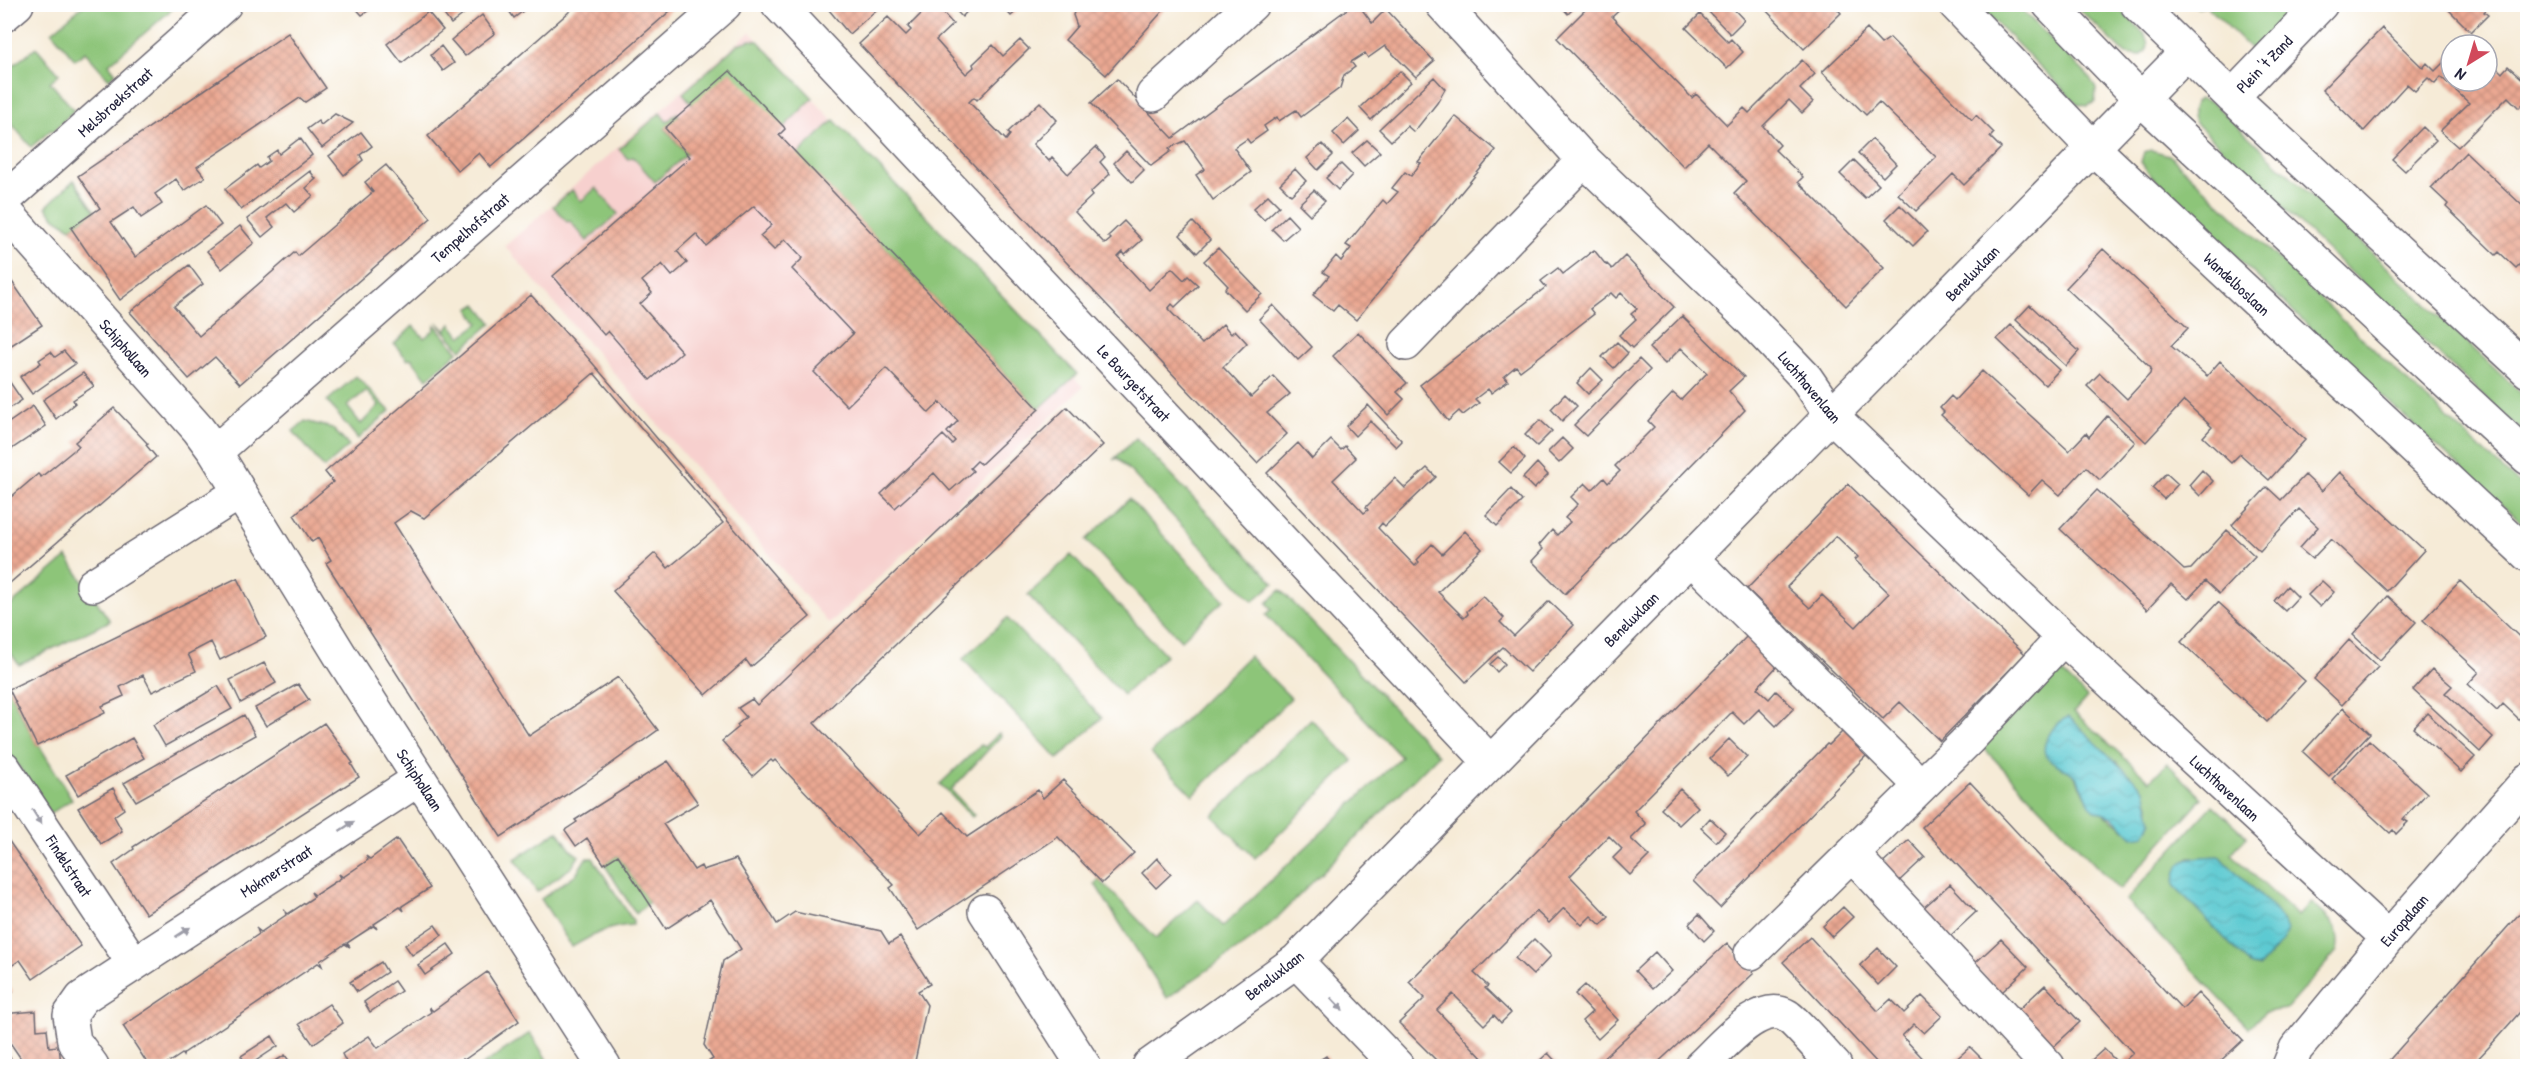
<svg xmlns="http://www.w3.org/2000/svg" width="2532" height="1071" font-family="'Patrick Hand',sans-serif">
	<defs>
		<pattern id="water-waves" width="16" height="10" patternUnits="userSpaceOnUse" patternTransform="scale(1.5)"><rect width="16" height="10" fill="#5dcad2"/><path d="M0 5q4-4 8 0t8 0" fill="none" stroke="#51adb5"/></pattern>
		<pattern id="building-cross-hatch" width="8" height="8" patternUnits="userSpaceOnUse" patternTransform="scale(1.5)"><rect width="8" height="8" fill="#eaa892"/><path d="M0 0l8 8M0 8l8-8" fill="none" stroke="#c8907f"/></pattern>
	</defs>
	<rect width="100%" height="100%" fill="#fff"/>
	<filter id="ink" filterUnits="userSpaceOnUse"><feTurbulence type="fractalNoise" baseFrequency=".0167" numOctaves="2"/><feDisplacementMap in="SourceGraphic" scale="12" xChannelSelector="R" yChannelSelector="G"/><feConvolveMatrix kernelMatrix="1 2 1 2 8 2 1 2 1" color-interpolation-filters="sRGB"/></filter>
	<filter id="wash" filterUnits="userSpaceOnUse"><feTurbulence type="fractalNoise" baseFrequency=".008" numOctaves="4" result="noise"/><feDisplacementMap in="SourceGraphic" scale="24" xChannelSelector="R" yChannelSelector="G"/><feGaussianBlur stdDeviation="1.35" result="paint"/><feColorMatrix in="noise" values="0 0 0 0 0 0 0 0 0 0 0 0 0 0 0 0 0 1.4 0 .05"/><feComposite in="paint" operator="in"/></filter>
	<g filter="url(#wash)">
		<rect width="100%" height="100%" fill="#f6ebd7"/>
		<path fill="#f7d0ce" d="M750 32 1083 387 829 624 505 246Z"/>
		<path fill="#8dc579" stroke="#58745a" stroke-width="1.5" fill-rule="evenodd" d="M85 4H177V5L109 64 116 73 109 79 85 52 75 60 52 32Z
			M1978 5H2017L2090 78 2096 89 2095 102 2087 106 2078 104Z
			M2075 5H2114C2125 16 2164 42 2140 56L2126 54Z
			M2194 5H2302L2254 52 2207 6 2198 8Z
			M751 40 758 41 813 98 784 127 692 104 683 93 738 44Z
			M36 47 59 74 50 82 74 110 53 132 51 130 31 147 5 116 4 73Z
			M2200 99 2212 102 2527 399V436L2327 250 2195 122C2191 113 2192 104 2200 99Z
			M660 113 667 122 677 113 679 116 665 129 687 154 655 182 633 157 628 159 619 149Z
			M834 120 1077 374 1039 409 797 155Z
			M2151 150 2169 155 2407 381 2527 491V528L2393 406 2152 177 2141 162 2144 152Z
			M74 180 95 211 71 228 55 218 46 207Z
			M596 188 618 214 587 241 570 221 567 222 553 206 572 190 581 201Z
			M477 304 492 323 461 350 437 322 446 331 451 324 461 337 479 323 469 309Z
			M435 325 458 352 427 379 411 358 408 360 394 344 413 326 424 338 434 330Z
			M356 376 390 411 358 439 327 401ZM366 391 379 405 361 424 347 406Z
			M305 421 332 428 349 446 324 468 293 431Z
			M1136 438 1274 583 1253 601 1131 472 1117 458 1113 460Z
			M1129 499 1224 600 1181 640 1086 540Z
			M1071 555 1166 655 1123 695 1028 595Z
			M67 557 110 621 19 665 5 645 4 611Z
			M1281 590 1438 755 1275 920 1248 942 1167 998 1095 884 1099 879 1103 883 1156 938 1198 900 1223 926 1401 757 1266 615 1272 609 1267 603Z
			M1007 618 1102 718 1058 759 963 659Z
			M1249 656 1291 698 1193 795 1151 753Z
			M2053 664 2087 697 2074 712 2150 781 2167 763 2202 798 2119 890 1978 742ZM2117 761C2129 779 2147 786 2150 810L2125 830C2115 818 2100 815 2090 803 2082 792 2082 782 2069 770Z
			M4 681 37 745H39L72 799 50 814 5 746Z
			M1311 719 1353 761 1255 858 1213 816Z
			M999 733 1001 736 951 790 974 815 972 817 940 784 981 745 985 747Z
			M2213 805 2247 836 2231 854 2298 916 2311 902C2327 918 2342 925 2337 951L2286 1009 2265 1012 2248 1028 2126 900ZM2220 856 2237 875 2283 941 2259 967 2251 966 2174 885 2189 858Z
			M558 831 571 850 579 856 572 867 537 892 515 859Z
			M618 855 649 902 636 914 604 864Z
			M586 858H593L633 921V925C608 926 593 935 572 947L541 899 576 874Z
			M530 1033 551 1066H481Z"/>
		<path fill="url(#water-waves)" stroke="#407686" stroke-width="1.5" d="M2069 717 2145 790 2152 822 2145 835 2133 837C2126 831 2120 822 2113 817 2106 814 2097 813 2092 807 2085 798 2084 786 2077 778 2064 762 2032 764 2049 735 2055 725 2059 720 2069 717Z
			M2220 856C2241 880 2274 901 2287 930L2283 941 2259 967 2251 966 2174 885C2174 854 2196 858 2220 856Z"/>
		<g id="blocks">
			<path fill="url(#building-cross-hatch)" fill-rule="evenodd" d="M352 4H378L362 15Z
				M436 4H470L473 7 451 24Z
				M504 4H532L514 18Z
				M578 4H678L491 167 479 153 458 171 428 136Z
				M824 4H883L849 34Z
				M931 4H974L962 17 951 5 943 13 953 24 936 40 966 74 974 67 973 64 993 45 1003 56 1020 40 1029 49 977 100 974 97 969 102 1006 140 1010 135 1008 132 1040 102 1057 120 1033 144 1049 161 1052 157 1068 174 1096 147 1105 157 1100 162 1110 174 1090 193 1092 196 1075 212 1105 244 1111 239 1108 236 1124 221 1142 240 1125 255 1123 252 1118 257 1149 290 1172 268 1184 280 1188 276 1198 285 1175 307 1172 304 1168 309 1202 344 1223 324 1231 334 1235 330 1247 343 1223 367 1251 397 1273 376 1290 394 1267 413 1287 434 1257 463 859 44 888 17 906 35 911 30 908 27Z
				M1000 4H1024L1011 16Z
				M1077 4H1169L1106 75 1065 40 1077 26 1073 15Z
				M1354 4H1358L1372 23 1386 9 1434 61 1416 77 1385 46 1368 58 1365 53 1351 62 1355 67 1344 75 1340 88 1301 117 1296 110 1279 121 1277 117 1264 126 1267 131 1250 143 1247 139 1234 148 1251 172 1213 200 1196 175 1205 169 1185 141 1169 148 1171 151 1151 166 1091 103 1117 79 1173 138Z
				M1559 4H1578L1568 14Z
				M1591 4H1626L1612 17 1692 98 1696 94 1727 125 1744 108 1749 113 1802 60 1815 74 1800 89 1813 102 1802 113 1789 100 1763 126 1780 145 1775 150 1803 177 1798 182 1884 268 1846 306 1734 193 1746 181 1708 143 1684 167 1557 38Z
				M1710 4H1729L1744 20 1730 34 1706 9Z
				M1760 4H1833L1841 13 1804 49Z
				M2443 4H2492L2484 12 2488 15 2471 32Z
				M428 12 443 30 402 63 387 44Z
				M1700 14 1728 42 1731 39 1743 52 1727 68 1686 28Z
				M482 15 495 33 465 56 451 40Z
				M2382 28 2423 68 2427 63 2435 71 2451 55V81H2487V58L2502 73 2508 66 2528 84V99L2519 108 2508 97 2458 147 2440 131 2469 103 2441 77 2435 84 2428 78 2415 91 2407 84 2364 131 2322 90Z
				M1867 29 1881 44 1890 38 1972 120 1976 115 1994 133 1990 137 2001 148 1964 185 1953 174 1916 211 1898 194 1936 157 1879 102 1866 115 1822 72Z
				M288 33 326 88 305 102 300 98 197 167 205 177 184 191 176 179 155 194 162 204 141 218 134 207 111 222 135 257 206 205 221 225 120 300 71 228 100 208 78 176Z
				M2467 38 2474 45H2460Z
				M441 46 454 63 443 71 431 55Z
				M730 71 784 127 785 129 779 135 1039 409 981 464 977 461 970 468 973 471 950 491 934 473 895 508 881 494 943 435 952 444 955 441 947 432 958 421 940 402 929 413 886 368 847 406 814 372 853 334 792 269 803 258 785 239 774 250 760 236 772 225 754 206 706 246 696 234 677 251 687 263 672 276 662 264 642 281 652 293 640 304 682 352 650 380 608 331 604 335 553 276 690 157 665 128Z
				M1400 71 1411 82 1371 120 1360 108Z
				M1434 77 1445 89 1437 103 1414 132 1407 126 1391 141 1379 129Z
				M335 114 353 123 322 148 307 129 318 121 321 125Z
				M1455 116 1496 150 1356 320 1338 305 1333 311 1313 295 1329 276 1323 272 1336 256 1341 261 1351 248 1346 245 1383 200 1387 204 1398 192 1392 188 1405 172 1411 176 1421 163 1418 162Z
				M1348 119 1359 131 1344 145 1333 133Z
				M2423 127 2436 140 2405 171 2392 159Z
				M361 132 372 146 360 155 363 160 344 175 329 156Z
				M300 138 312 155 241 210 225 189 257 165 259 168 269 161 267 157 277 150 279 154Z
				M1872 139 1896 164 1883 177 1858 153Z
				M1367 140 1380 152 1364 166 1352 153Z
				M1322 144 1333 155 1318 170 1307 158Z
				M1126 151 1144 170 1132 182 1114 163Z
				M2466 152 2528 211V256L2516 268 2499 252 2496 255 2446 207 2448 204 2431 188Z
				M1854 160 1879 185 1865 198 1840 174Z
				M1341 164 1352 175 1338 190 1326 178Z
				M386 165 431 218 240 384 215 357 189 379 130 312 189 265 203 284 174 306 199 336 295 252 298 256 373 192 365 182Z
				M1295 169 1306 181 1291 195 1280 184Z
				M310 171 316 179 306 188 313 196 294 212 286 203 267 218 274 227 262 237 247 219Z
				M1314 190 1325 201 1310 215 1299 204Z
				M1268 195 1279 206 1264 220 1253 209Z
				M1900 205 1927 232 1913 246 1886 219Z
				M1287 215 1298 227 1283 240 1272 229Z
				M1193 222 1210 240 1197 253 1180 235Z
				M240 226 254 243 222 269 207 251Z
				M1218 248 1262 294 1245 310 1225 289 1228 286 1204 261Z
				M2103 249 2188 328 2171 346 2207 376 2220 361 2305 440 2269 480 2240 454 2231 463 2203 437 2212 427 2184 401 2146 442 2087 386 2100 373 2127 399 2150 374 2151 368 2066 288Z
				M1594 250 1606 265 1607 264 1612 269 1625 256 1674 307 1632 348 1619 335 1636 319 1631 314 1637 309 1621 293 1616 298 1611 293 1590 309 1594 314 1536 359 1520 371 1516 366 1504 376 1508 381 1491 393 1488 389 1475 399 1479 403 1463 415 1459 411 1448 421 1420 385 1546 287 1541 281 1558 268 1563 274Z
				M8 276 42 325 4 350V278Z
				M531 295 583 352 810 617 751 667 746 660 706 695 613 591 655 553 668 568 723 523 594 373 424 518 411 511 394 523 529 736 618 677 658 730 583 784 501 837 326 563 331 560 318 538 312 542 294 515 333 482 325 472Z
				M1273 305 1312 347 1298 360 1259 319Z
				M2030 305 2079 351 2066 366 2016 320Z
				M1682 316 1744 377 1729 391 1745 410 1565 594 1532 561 1543 549 1539 545 1552 530 1557 535 1570 522 1565 518 1578 504 1571 497 1585 483 1592 490 1604 478 1608 483 1620 471 1615 466 1654 427 1648 421 1659 408 1673 393 1681 400 1707 373 1681 348 1665 364 1649 348Z
				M2011 325 2059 370 2045 385 1997 339Z
				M1358 332 1407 383 1397 392 1404 399 1388 415 1333 356Z
				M1617 342 1628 353 1614 368 1602 357Z
				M64 351 75 364 32 394 20 377 41 363 39 360 51 352 55 357Z
				M1639 359 1650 370 1586 436 1574 425Z
				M1591 368 1603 380 1588 394 1577 383Z
				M1982 371 2069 451 2086 433 2089 437 2107 416 2135 442 2100 480 2086 467 2060 495 2042 480 2028 495 1941 415 1944 412 1940 408 1951 396 1955 400Z
				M83 373 94 386 73 400 75 403 56 419 43 400Z
				M9 381 22 400 4 412V384Z
				M1565 394 1577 406 1562 421 1551 409Z
				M1368 405 1402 441 1396 447 1370 421 1355 436 1346 426Z
				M33 406 46 426 4 454V426Z
				M1067 407 1103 445 814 723 920 834 943 812 967 837 1038 790 1043 798 1063 780 1134 853 1102 883 1058 837 918 930 890 888 894 885 775 760 773 762 771 760 753 776 722 741 739 727 737 725 746 717 738 708 752 699 757 705Z
				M114 408 148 444 146 445 156 457 4 588V503L38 474 41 477 79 446 75 442Z
				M1540 420 1552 431 1537 446 1525 435Z
				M1562 438 1573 449 1559 463 1548 452Z
				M1331 440 1341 450 1345 446 1356 458 1333 480 1364 513 1368 510 1366 507 1395 478 1405 488 1427 468 1436 477 1385 526 1382 523 1378 528 1415 566 1419 562 1417 560 1432 544 1442 554 1465 531 1482 549 1438 592 1464 618 1468 614 1467 611 1483 596 1504 618 1500 622 1514 636 1549 601 1574 625 1529 672 1503 647 1466 682 1267 473 1298 443 1312 459Z
				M1514 447 1525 459 1511 473 1499 462Z
				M1537 463 1548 475 1534 489 1523 478Z
				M2202 470 2213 481 2200 496 2189 485Z
				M2340 472 2424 550 2387 591 2331 539 2312 559 2299 548 2318 527 2299 509 2260 551 2232 525 2267 487 2281 500 2305 475 2322 491Z
				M2166 473 2178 484 2164 499 2152 488Z
				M1848 484 2025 654 1940 741 1900 702 1883 719 1747 589ZM1836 536 1858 557 1855 560 1889 593 1856 627 1822 595 1810 608 1787 587Z
				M1511 489 1522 501 1497 526 1486 515Z
				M2097 490 2184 570 2191 569 2227 530 2255 556 2219 594 2205 581 2188 599 2171 584 2147 610 2060 529Z
				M237 578 266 637 220 660 211 642 188 654 196 671 152 692 143 675 120 687 124 696 102 706 105 713 37 746 9 689Z
				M2322 581 2334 592 2320 607 2308 595Z
				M2460 581 2528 645V715L2521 721 2503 704 2497 711 2468 684 2479 672 2423 620Z
				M2287 586 2298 597 2285 611 2274 601Z
				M2388 596 2416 622 2380 660 2353 635Z
				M2218 602 2305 681 2267 722 2181 642Z
				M1750 633 1780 663 1757 688 1769 699 1776 691 1794 708 1776 726 1759 709 1744 724 1732 712 1634 811 1646 824 1631 839 1649 856 1630 875 1613 858 1622 849 1609 836 1570 876 1609 917 1601 925 1591 916 1582 925 1564 908 1549 923 1536 911 1474 973 1488 986 1485 988 1511 1013 1501 1023 1494 1015 1484 1025 1453 994 1437 1010 1485 1061 1480 1066H1442L1399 1023 1425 998 1409 982Z
				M2349 640 2378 667 2342 705 2314 679Z
				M1498 657 1505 664 1497 672 1490 664Z
				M264 663 276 683 241 703 230 680Z
				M2432 669 2452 686 2445 693 2493 737 2480 752 2413 690Z
				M298 684 309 700 266 726 255 708Z
				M218 686 232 709 165 746 153 725Z
				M2343 708 2370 733 2329 776 2303 752Z
				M2427 713 2475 757 2461 772 2413 728Z
				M244 715 255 735 136 801 124 783Z
				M324 723 353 763 351 764 359 777 146 914 113 864 134 849 133 847Z
				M1846 728 1871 751 1853 769 1854 770 1720 908 1693 881 1827 744 1829 745Z
				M132 738 144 758 78 795 66 775Z
				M1729 739 1747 757 1728 776 1710 758Z
				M2369 740 2427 793 2403 819 2408 822 2396 834 2393 830 2390 833 2332 779Z
				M668 761 698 803 663 824 694 870 701 866 703 870 736 859 777 924 795 912 881 931 889 944 900 937 930 984 918 991 927 1005 914 1066H701L713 1059 704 1045 723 961 741 949 710 900 666 929 618 855 604 864 587 838 576 846 565 830 577 822 575 820Z
				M1970 782 2182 1009 2198 993 2243 1040 2215 1066H2085L2104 1049 2120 1065 2133 1053 1922 827Z
				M113 788 124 809 114 816 122 831 101 844 78 808Z
				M1680 789 1698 807 1679 825 1661 809Z
				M1710 818 1725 832 1716 842 1701 828Z
				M4 834 81 946 33 979 20 960 4 971Z
				M397 839 430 888 402 906 404 911 400 907 374 924 377 929 373 926 347 943 350 947 345 944 320 961 322 966 318 963 184 1053 183 1056 182 1054 164 1066H149L123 1026 259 934 257 929 261 932 286 915 285 911 288 914 314 897 311 892 315 895 341 878 339 874 343 877 368 860 366 856 370 859Z
				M1909 840 1925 857 1896 884 1880 866Z
				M1157 858 1171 874 1156 888 1142 873Z
				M1950 884 1976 912 1948 938 1921 910Z
				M2528 904V1003L2489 1047 2471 1066H2384Z
				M1843 907 1853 917 1832 937 1823 926Z
				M1699 914 1714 931 1704 941 1689 924Z
				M435 925 442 935 412 955 405 945Z
				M1810 937 1878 1011 1891 999 1904 1013 1922 996 1942 1016 1924 1033 1914 1024 1902 1036 1930 1066H1880L1783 962Z
				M1534 939 1551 956 1533 975 1515 958Z
				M2001 939 2028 967 2000 994 1973 965Z
				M1727 943 1754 973 1702 1022 1654 1066H1595Z
				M448 944 455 954 425 975 418 965Z
				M1878 948 1896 967 1878 985 1860 965Z
				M1655 952 1672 971 1652 989 1635 971Z
				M381 962 387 972 357 992 350 982Z
				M487 972 519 1021 464 1060 463 1059 452 1066H348L342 1054 369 1036 378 1048 431 1012 429 1007 433 1011Z
				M4 979 13 992 4 997Z
				M394 981 401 991 370 1012 364 1002Z
				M1585 985 1618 1020 1598 1039 1582 1021 1592 1012 1575 994Z
				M2045 985 2080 1022 2051 1049 2016 1012Z
				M329 1004 343 1023 313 1044 299 1024Z
				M36 1011 37 1030 47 1029 49 1047 59 1046 61 1064H71V1066H26L4 1034V1019L13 1013Z
				M272 1036 278 1046 248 1066 241 1056Z
				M1970 1047 1988 1065 1987 1066H1955L1952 1063Z
				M4 1050 12 1060 16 1066H4Z
				M1548 1053 1560 1066H1533L1538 1062Z
				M285 1055 292 1065 268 1066Z
				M1326 1056 1333 1066H1310Z"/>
		</g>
	</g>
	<g filter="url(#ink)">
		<use href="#blocks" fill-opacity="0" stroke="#6c6872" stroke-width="1.5"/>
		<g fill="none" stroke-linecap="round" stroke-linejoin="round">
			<g stroke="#6c6872" stroke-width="36">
				<path id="minor" d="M778 4 1490 762
					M1442 4 1584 160 1747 316 1806 378 1832 416 2063 638 2388 938
					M1955 4 2093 148 2528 555
					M2049 4 2141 99 2528 458
					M2137 4 2232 97 2528 371
					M4 15 17 4
					M1153 95 1252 4
					M2232 97 2321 4
					M4 200 225 4
					M4 210 198 429 215 452 340 655 604 1066
					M1406 344 1584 160
					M215 452 725 4
					M1691 558 1921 786 1968 740 2063 638
					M93 585 239 493
					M4 768 134 964
					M1853 855 2048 1066
					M985 911 1084 1066
					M1751 953 1921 786
					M1296 961 1397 1066
					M92 1066 74 1041 70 1015 82 998 419 779
					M1149 1066 1296 961 2186 53
					M1701 1066C1720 1049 1759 999 1787 1016 1798 1023 1824 1055 1835 1066
					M2289 1066 2296 1049 2388 938 2528 780"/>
			</g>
			<use href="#minor" stroke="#fff" stroke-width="33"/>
		</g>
		<defs><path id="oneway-solid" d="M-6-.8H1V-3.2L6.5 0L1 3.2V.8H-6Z" transform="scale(1.5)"/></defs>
		<g fill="#9c9ca7">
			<use href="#oneway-solid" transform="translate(37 817) rotate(57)"/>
			<use href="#oneway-solid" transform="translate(347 826) rotate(-33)"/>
			<use href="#oneway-solid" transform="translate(183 932) rotate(-33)"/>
			<use href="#oneway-solid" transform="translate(1337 1004) rotate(46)"/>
		</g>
	</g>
	<g text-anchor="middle" stroke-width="4.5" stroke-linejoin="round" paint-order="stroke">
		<g font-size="16" fill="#22223b" stroke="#fff">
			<text transform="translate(2264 64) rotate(-46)" y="6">Plein 't Zand</text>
			<text transform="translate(115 102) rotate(-42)" y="6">Melsbroekstraat</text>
			<text transform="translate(470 228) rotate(-41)" y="6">Tempelhofstraat</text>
			<text transform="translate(1972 273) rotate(-46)" y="6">Beneluxlaan</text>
			<text transform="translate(2237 284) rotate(43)" y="6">Wandelboslaan</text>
			<text transform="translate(126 348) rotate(49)" y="6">Schiphollaan</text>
			<text transform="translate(1134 383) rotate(47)" y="6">Le Bourgetstraat</text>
			<text transform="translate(1810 387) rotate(50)" y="6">Luchthavenlaan</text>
			<text transform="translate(1631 619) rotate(-45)" y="6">Beneluxlaan</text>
			<text transform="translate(420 780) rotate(57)" y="6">Schiphollaan</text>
			<text transform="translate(2225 788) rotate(43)" y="6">Luchthavenlaan</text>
			<text transform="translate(69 866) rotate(57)" y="6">Findelstraat</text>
			<text transform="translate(276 871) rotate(-33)" y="6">Mokmerstraat</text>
			<text transform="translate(2404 920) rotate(-49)" y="6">Europalaan</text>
			<text transform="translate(1274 975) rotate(-38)" y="6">Beneluxlaan</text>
		</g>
	</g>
	<rect width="2532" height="1071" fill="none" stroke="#fff" stroke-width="24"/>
	<g transform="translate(2469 63) rotate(217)"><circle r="28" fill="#ffffff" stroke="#a7a7b1" stroke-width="1.5"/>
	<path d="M0-4.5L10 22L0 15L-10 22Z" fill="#d1495b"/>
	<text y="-9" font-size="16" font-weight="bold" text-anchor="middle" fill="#22223b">N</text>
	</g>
</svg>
